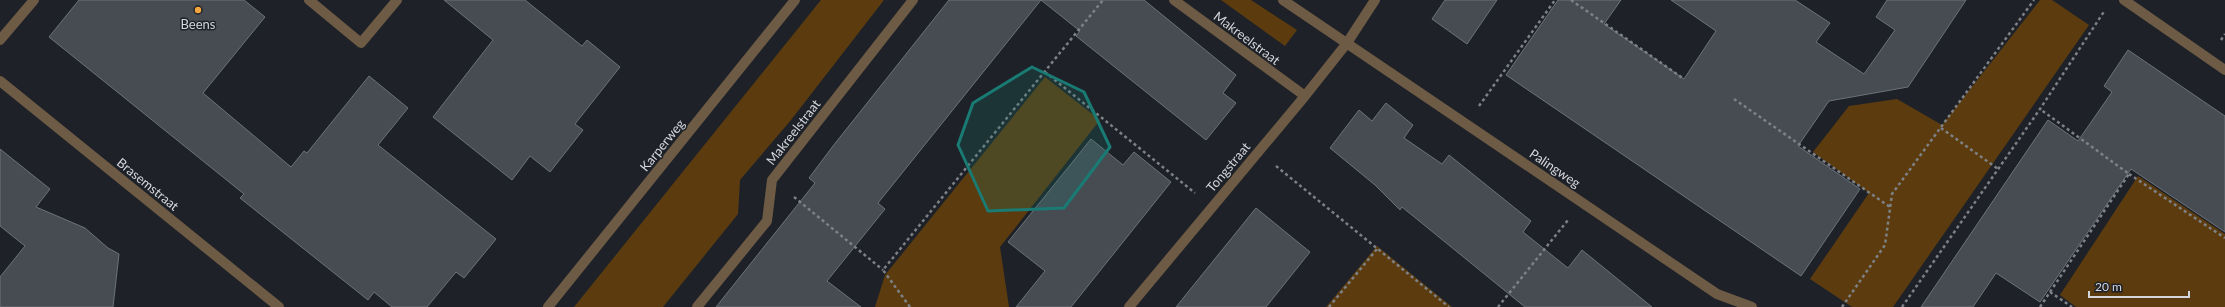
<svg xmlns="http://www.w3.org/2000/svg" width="2225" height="307" font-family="Lato,sans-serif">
	<rect width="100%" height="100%" fill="#1e2228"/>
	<path fill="#5c3c0e" d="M821 0H884L791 120 740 180 738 214 663 307H574Z
		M1221 0H1251L1297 30 1285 46Z
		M2040 0H2052L2089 25 1893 307H1852L1810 279 1869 193 1813 152 1849 106 1897 99 1942 125Z
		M1045 77 1100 120 1000 247 1009 307H875L885 275Z
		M2138 176 2225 234V307H2076L2060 295Z
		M1377 246 1452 307H1326Z"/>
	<path fill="#474c53" stroke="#6d7279" d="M79 0H244L265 17 203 93 291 167 304 151 307 153 369 76 408 108 378 145 496 239 464 278 456 272 427 307H392L374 292 368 300 240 198 244 194 49 37Z
		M444 0H525L582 46 587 40 620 67 575 124 583 130 550 172 530 156 512 180 433 117 493 40Z
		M949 0H1041L878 203 885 209 827 281 861 307H716L815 183 809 178 833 146Z
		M1041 0H1144L1236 75 1223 93 1236 103 1206 140 1076 36 1080 31Z
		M1445 0H1497L1467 44 1432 19Z
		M1558 0H1621L1604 24 1684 79 1716 31 1671 0H1795L1830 23 1816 42 1864 74 1895 30 1876 17 1887 0H1966L1908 87 1829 101 1798 146 1860 189 1801 276 1506 75Z
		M2128 50 2225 116V232L2131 169 2040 302 1996 273 1973 307H1921L2048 120 2078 141 2112 92 2104 86Z
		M1386 103 1413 125 1404 138 1442 164 1449 155 1531 221 1523 232 1568 268 1582 250 1652 307H1525L1402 207 1400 210 1375 185 1330 148 1359 110 1372 121Z
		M1091 139 1123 165 1134 152 1171 182 1071 307H1016L1045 271 1008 242Z
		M0 149 50 189 36 207 85 228 108 248 119 254 113 307H0V277L25 246 0 226Z
		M1256 208 1310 252 1266 307H1176Z"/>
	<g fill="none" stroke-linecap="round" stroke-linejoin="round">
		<path stroke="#7e8186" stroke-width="2.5" stroke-dasharray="3 3" stroke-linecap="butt" d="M1571 0 1684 79
			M2221 40 2225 34
			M1045 72 1195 193
			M1734 99 1890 207
			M1479 106 1555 0
			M1941 128 1998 169
			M1276 166 1449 307
			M2129 174 2225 238
			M794 197 883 270
			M2050 292 2072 307
			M910 307 883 270 1103 0
			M1329 307 1377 249
			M1498 307 1568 220
			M1842 307 1885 245 1892 194 2034 0
			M1902 307 2040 109 2105 10
			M2040 307 2129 174 2040 109"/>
		<path stroke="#6e5b45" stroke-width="10" d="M309 0 361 43 397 0
			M1174 0 1305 96
			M1283 0 1717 294 1752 307
			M2124 0 2225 70
			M0 40 34 0
			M0 81 279 307
			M548 307 795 0
			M697 307 767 221 772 180 913 0
			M1129 307 1305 96 1347 43 1375 0"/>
	</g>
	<path fill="#197b73" fill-opacity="0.2" stroke="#197b73" stroke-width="3" stroke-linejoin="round" d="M1032 67 1084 92 1110 147 1064 208 988 211 958 145 973 103Z"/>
	<circle fill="#f1a63f" stroke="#1e2228" stroke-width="1.5" cx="198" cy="10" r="4"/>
	<g text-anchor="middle" stroke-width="3" stroke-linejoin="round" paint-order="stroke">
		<g font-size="13" fill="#d3d6da" stroke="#1e2228">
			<text x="198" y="29">Beens</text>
		</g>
		<g font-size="13" fill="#d3d6da" stroke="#1e2228">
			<text transform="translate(1247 38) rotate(37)" y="5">Makreelstraat</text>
			<text transform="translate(793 132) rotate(-52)" y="5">Makreelstraat</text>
			<text transform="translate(662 145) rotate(-51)" y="5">Karperweg</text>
			<text transform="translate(1228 167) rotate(-50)" y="5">Tongstraat</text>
			<text transform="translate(1555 168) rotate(34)" y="5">Palingweg</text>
			<text transform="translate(148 184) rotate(39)" y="5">Brasemstraat</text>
		</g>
	</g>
	<path d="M2089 291v6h100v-6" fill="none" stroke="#d3d6da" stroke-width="2"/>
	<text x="2095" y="291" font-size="12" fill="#d3d6da" stroke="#1e2228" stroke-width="3" paint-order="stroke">20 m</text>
</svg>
